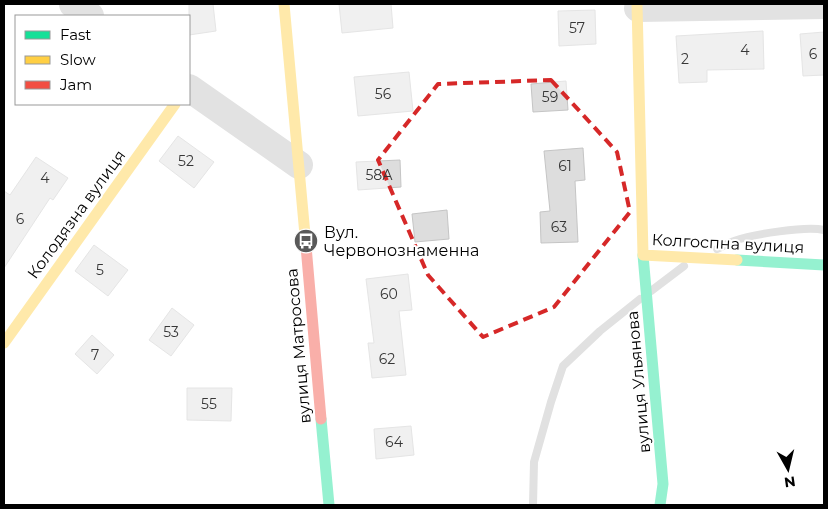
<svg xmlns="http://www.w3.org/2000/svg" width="828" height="509" font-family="Montserrat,sans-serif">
	<rect width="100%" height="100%" fill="#fff"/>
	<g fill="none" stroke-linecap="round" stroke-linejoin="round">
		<path stroke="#bcbcbc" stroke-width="8" d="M717 249C722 247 728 243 734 241 753 234 806 226 824 230
			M651 291 684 266
			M533 505 534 462 551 402 563 366 600 331 640 299"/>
	</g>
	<path fill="#ddd" stroke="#c5c5c5" d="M189 4H213L216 31 189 35Z
		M339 4H391L393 28 342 33Z
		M595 10 596 44 559 46 558 11Z
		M763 31 764 69 707 70V82L679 83 676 36Z
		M824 32V75L803 76 800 34Z
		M409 72 413 111 358 116 354 77Z
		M566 81 568 110 533 112 531 84Z
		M178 136 214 162 194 188 159 161Z
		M583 148 585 180 575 181 578 242 541 243 540 212 550 211 544 151Z
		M36 157 68 178 53 200 50 198 4 268V191L10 195Z
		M400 160 401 187 358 190 356 162Z
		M447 210 449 239 415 242 412 214Z
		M94 245 128 270 108 296 75 271Z
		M408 274 412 310 399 311 406 375 372 378 368 343H374L366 279Z
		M172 308 194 325 171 356 149 340Z
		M92 335 114 355 97 374 75 354Z
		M187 388H232L231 421 187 420Z
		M411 426 414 455 376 459 374 429Z"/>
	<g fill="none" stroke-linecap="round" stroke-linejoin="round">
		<path stroke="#bebebe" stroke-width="28" d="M73 4 90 16
			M638 8 824 5
			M189 88 299 165"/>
		<path stroke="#16e098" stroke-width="11" d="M643 255 663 484 660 505
			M737 260 824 265
			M321 419 329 505"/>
		<path stroke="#ffcf43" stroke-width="11" d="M284 4 306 246
			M637 4 643 255 737 260
			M4 343 175 104"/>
		<path stroke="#f24e42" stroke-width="11" d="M306 246 321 419"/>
	</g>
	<path d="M0 0H828V509H0ZM551 80 617 152 630 212 554 307 483 337 428 275 378 160 438 84Z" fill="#fff" fill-opacity=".55" fill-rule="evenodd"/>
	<path fill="none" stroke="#d62828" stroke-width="4" stroke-dasharray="10 6" stroke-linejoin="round" d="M551 80 617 152 630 212 554 307 483 337 428 275 378 160 438 84Z"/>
	<defs>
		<g id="bus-disc" transform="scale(1.25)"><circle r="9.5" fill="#595959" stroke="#fff"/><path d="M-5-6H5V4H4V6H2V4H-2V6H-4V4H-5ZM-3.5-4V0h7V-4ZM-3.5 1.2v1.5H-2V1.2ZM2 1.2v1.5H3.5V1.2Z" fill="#fff"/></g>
	</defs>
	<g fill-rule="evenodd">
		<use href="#bus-disc" x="306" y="241"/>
	</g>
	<g text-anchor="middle" stroke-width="4" stroke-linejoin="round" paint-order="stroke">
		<g font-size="14" fill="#373737">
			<text x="577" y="33">57</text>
			<text x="745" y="55">4</text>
			<text x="813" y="59">6</text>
			<text x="685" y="64">2</text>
			<text x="383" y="99">56</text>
			<text x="550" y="102">59</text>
			<text x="186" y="166">52</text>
			<text x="565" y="171">61</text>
			<text x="379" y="180">58А</text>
			<text x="45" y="183">4</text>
			<text x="20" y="224">6</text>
			<text x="559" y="232">63</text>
			<text x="100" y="275">5</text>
			<text x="389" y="299">60</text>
			<text x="171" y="337">53</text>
			<text x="95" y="360">7</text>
			<text x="387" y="364">62</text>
			<text x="209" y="409">55</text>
			<text x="394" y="447">64</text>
		</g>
		<g font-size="16" fill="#000" stroke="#fff">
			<text transform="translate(76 214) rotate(-54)" y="6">Колодязна вулиця</text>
			<text transform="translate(728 243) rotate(3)" y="6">Колгоспна вулиця</text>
			<text transform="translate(298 346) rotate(-95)" y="6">вулиця Матросова</text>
			<text transform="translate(638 382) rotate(-95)" y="6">вулиця Ульянова</text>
		</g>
		<g font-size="16" fill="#000" stroke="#fff" text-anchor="start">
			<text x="324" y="238">Вул.<tspan x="324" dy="18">Червонознаменна</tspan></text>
		</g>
	</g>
	<rect width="828" height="509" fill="none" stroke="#000000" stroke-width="10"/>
	<rect x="15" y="15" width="175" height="90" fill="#ffffff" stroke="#999999"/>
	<rect x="25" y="31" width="25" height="8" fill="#16e098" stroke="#999999"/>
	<text x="60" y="40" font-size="15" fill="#000000">Fast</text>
	<rect x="25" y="56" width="25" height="8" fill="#ffcf43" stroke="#999999"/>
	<text x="60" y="65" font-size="15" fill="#000000">Slow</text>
	<rect x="25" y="81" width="25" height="8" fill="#f24e42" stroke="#999999"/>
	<text x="60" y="90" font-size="15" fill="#000000">Jam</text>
	<g transform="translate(788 469) rotate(172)" stroke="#ffffff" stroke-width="4" paint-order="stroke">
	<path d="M0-4L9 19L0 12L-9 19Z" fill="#000000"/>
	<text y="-8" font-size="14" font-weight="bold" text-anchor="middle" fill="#000000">N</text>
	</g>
</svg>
